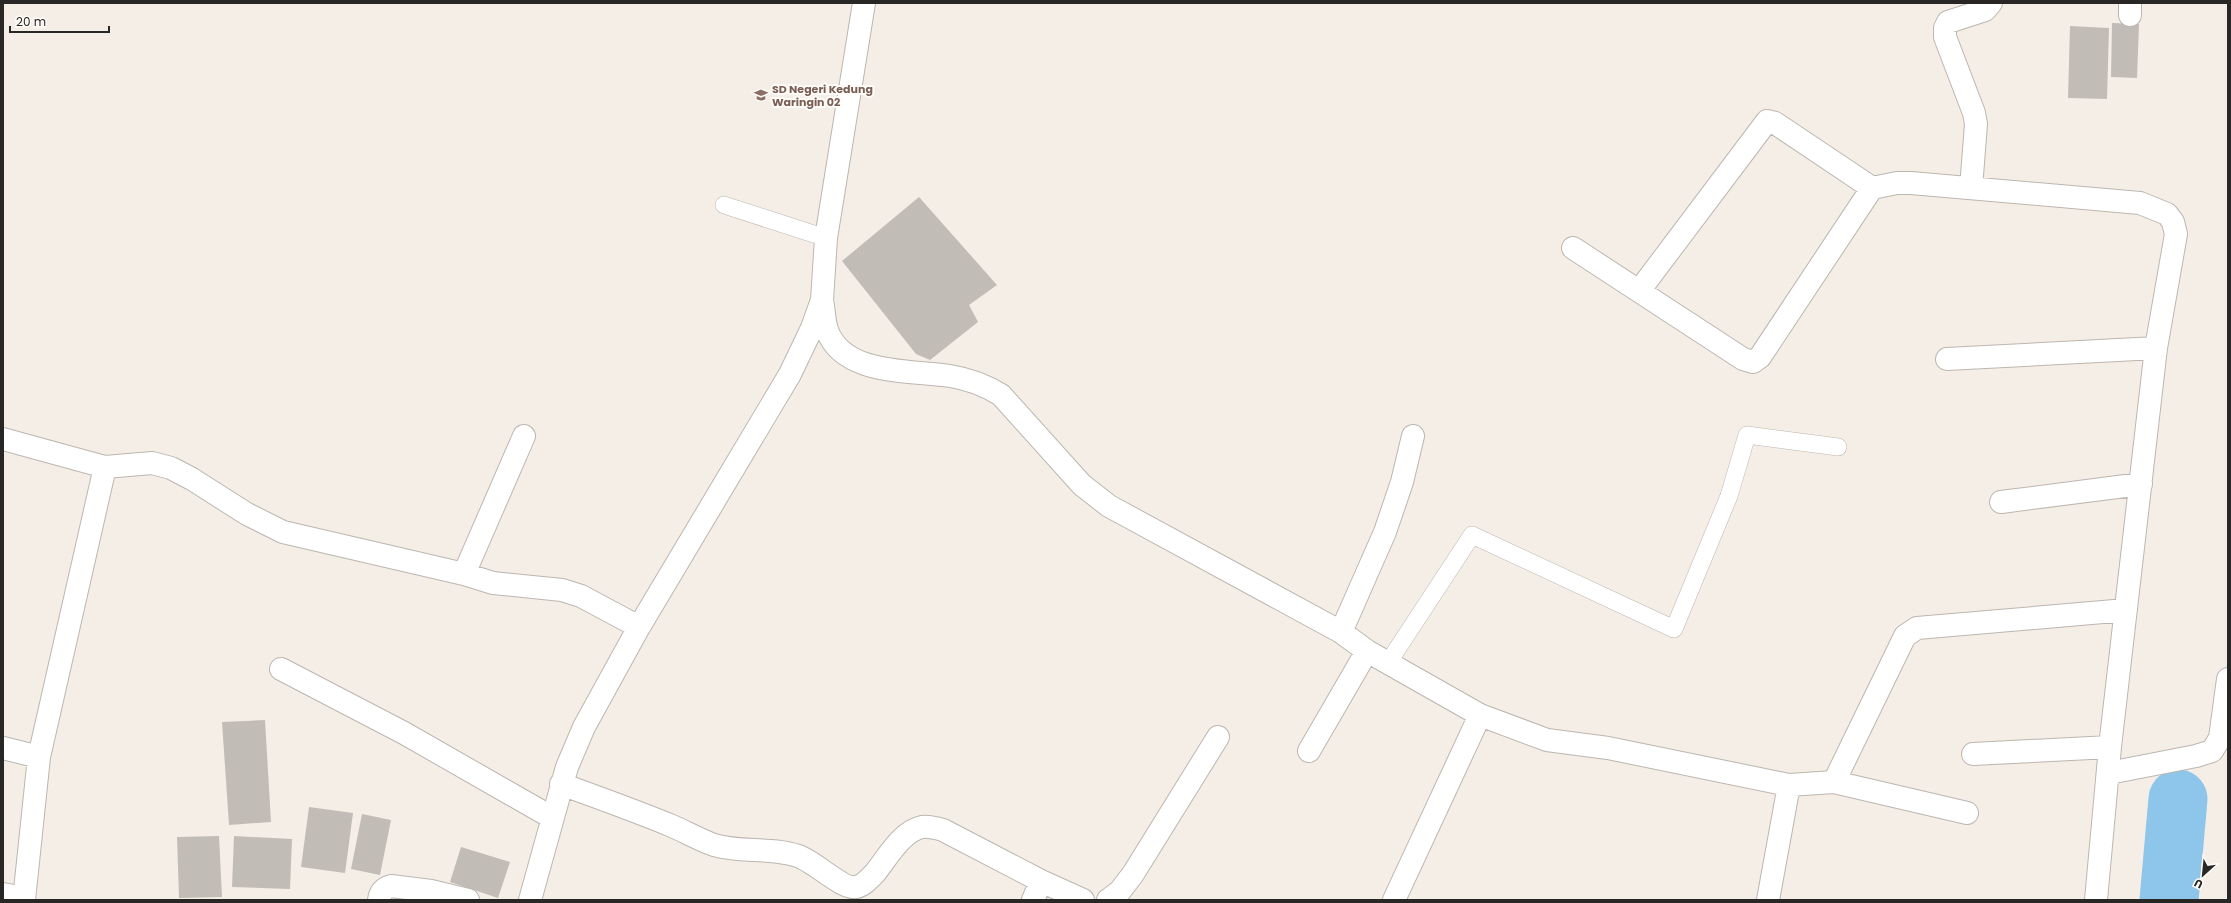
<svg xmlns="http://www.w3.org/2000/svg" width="2231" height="903" font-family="Poppins,sans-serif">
	<rect width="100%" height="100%" fill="#f4eee7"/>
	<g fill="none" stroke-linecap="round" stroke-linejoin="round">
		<path stroke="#8ec5ea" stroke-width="59" d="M2169 900 2178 799"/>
	</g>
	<path fill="#c2bcb6" d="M2112 23 2139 24 2137 78 2111 77Z
		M2070 26 2109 28 2107 99 2068 98Z
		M919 197 997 285 969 305 978 322 930 360 916 354 842 261Z
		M265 720 271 822 229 825 222 722Z
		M309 807 353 813 345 873 301 867Z
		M362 814 391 820 380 875 351 869Z
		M219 836 222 897 179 898 177 837Z
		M234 836 292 839 290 889 232 887Z
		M461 847 510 862 498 898 450 882Z"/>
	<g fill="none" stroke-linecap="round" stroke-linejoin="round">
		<g stroke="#bcb6b0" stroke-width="18">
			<path id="service" d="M724 205 826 238
				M1388 663 1472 535 1674 629 1729 496 1747 435 1838 447"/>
		</g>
		<g stroke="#bcb6b0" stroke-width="24">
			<path id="minor" d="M2130 3V15
				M1971 188 1976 124 1974 113 1945 37V28L1948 22 1985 10 1991 3
				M1573 248 1743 359 1753 362 1760 357 1872 188 1897 183H1911L2140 203 2167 214 2173 222 2176 234 2156 348 2110 747 2096 900
				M1639 291 1767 121 1775 123 1872 188
				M822 300C824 309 824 321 827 330 843 376 912 370 950 376 969 379 985 385 1001 395L1082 485 1109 506 1341 632 1367 651 1480 715 1547 740 1608 748 1789 785 1834 782 1905 636 1917 628 2126 610
				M1947 359 2156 348
				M3 439 105 467 39 757 24 900
				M105 467 152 463 171 468 192 479 247 514 283 532 464 574 493 583 562 590 581 596 639 627
				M2001 502 2141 484
				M464 574 524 436
				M1341 632 1385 532 1402 482 1413 436
				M281 669 404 733 551 817
				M3 748 39 757
				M1309 751 1367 651
				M1973 754 2110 747
				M2109 773 2196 756 2212 751 2220 738 2228 679
				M1834 782 1967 813
				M561 784C599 798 636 811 672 826 686 832 700 840 714 845 741 853 771 847 798 856 814 861 843 890 856 887 863 886 870 878 875 873 887 858 902 831 922 827 929 826 936 828 943 830L1041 881 1083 900
				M3 894 24 898
				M379 900C380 892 384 888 391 886L431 891 468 900
				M530 900 567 767 584 727 639 627 790 374 812 328 822 300 826 238 864 3
				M1033 900 1041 881
				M1108 900 1120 891 1133 874 1218 737
				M1394 900 1480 715
				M1768 900 1789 785"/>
		</g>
		<use href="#service" stroke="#fff" stroke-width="17"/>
		<use href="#minor" stroke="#fff" stroke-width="22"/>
	</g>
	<defs>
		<g id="school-bare" transform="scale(1.08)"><path d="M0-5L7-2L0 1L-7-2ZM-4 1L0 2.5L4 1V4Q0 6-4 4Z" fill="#8d6e63" stroke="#fffbf8" stroke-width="2.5" paint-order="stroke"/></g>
	</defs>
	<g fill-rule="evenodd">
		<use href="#school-bare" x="761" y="95"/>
	</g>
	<g text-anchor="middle" stroke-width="4" stroke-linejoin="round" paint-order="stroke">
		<g font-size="11" font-weight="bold" fill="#785e54" stroke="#fffbf8" text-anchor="start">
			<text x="772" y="93">SD Negeri Kedung<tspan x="772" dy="13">Waringin 02</tspan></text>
		</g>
	</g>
	<rect width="2231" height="903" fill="none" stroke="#292725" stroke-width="8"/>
	<g transform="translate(2203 875) rotate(207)" stroke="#fffbf8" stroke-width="3" paint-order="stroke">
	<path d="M0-3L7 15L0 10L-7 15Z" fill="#292725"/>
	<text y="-6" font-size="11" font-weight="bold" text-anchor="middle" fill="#292725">U</text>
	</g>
	<path d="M10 26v6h99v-6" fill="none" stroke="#292725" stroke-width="2"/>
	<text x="16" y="26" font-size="12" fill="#292725" stroke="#fffbf8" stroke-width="3" paint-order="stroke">20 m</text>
</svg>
